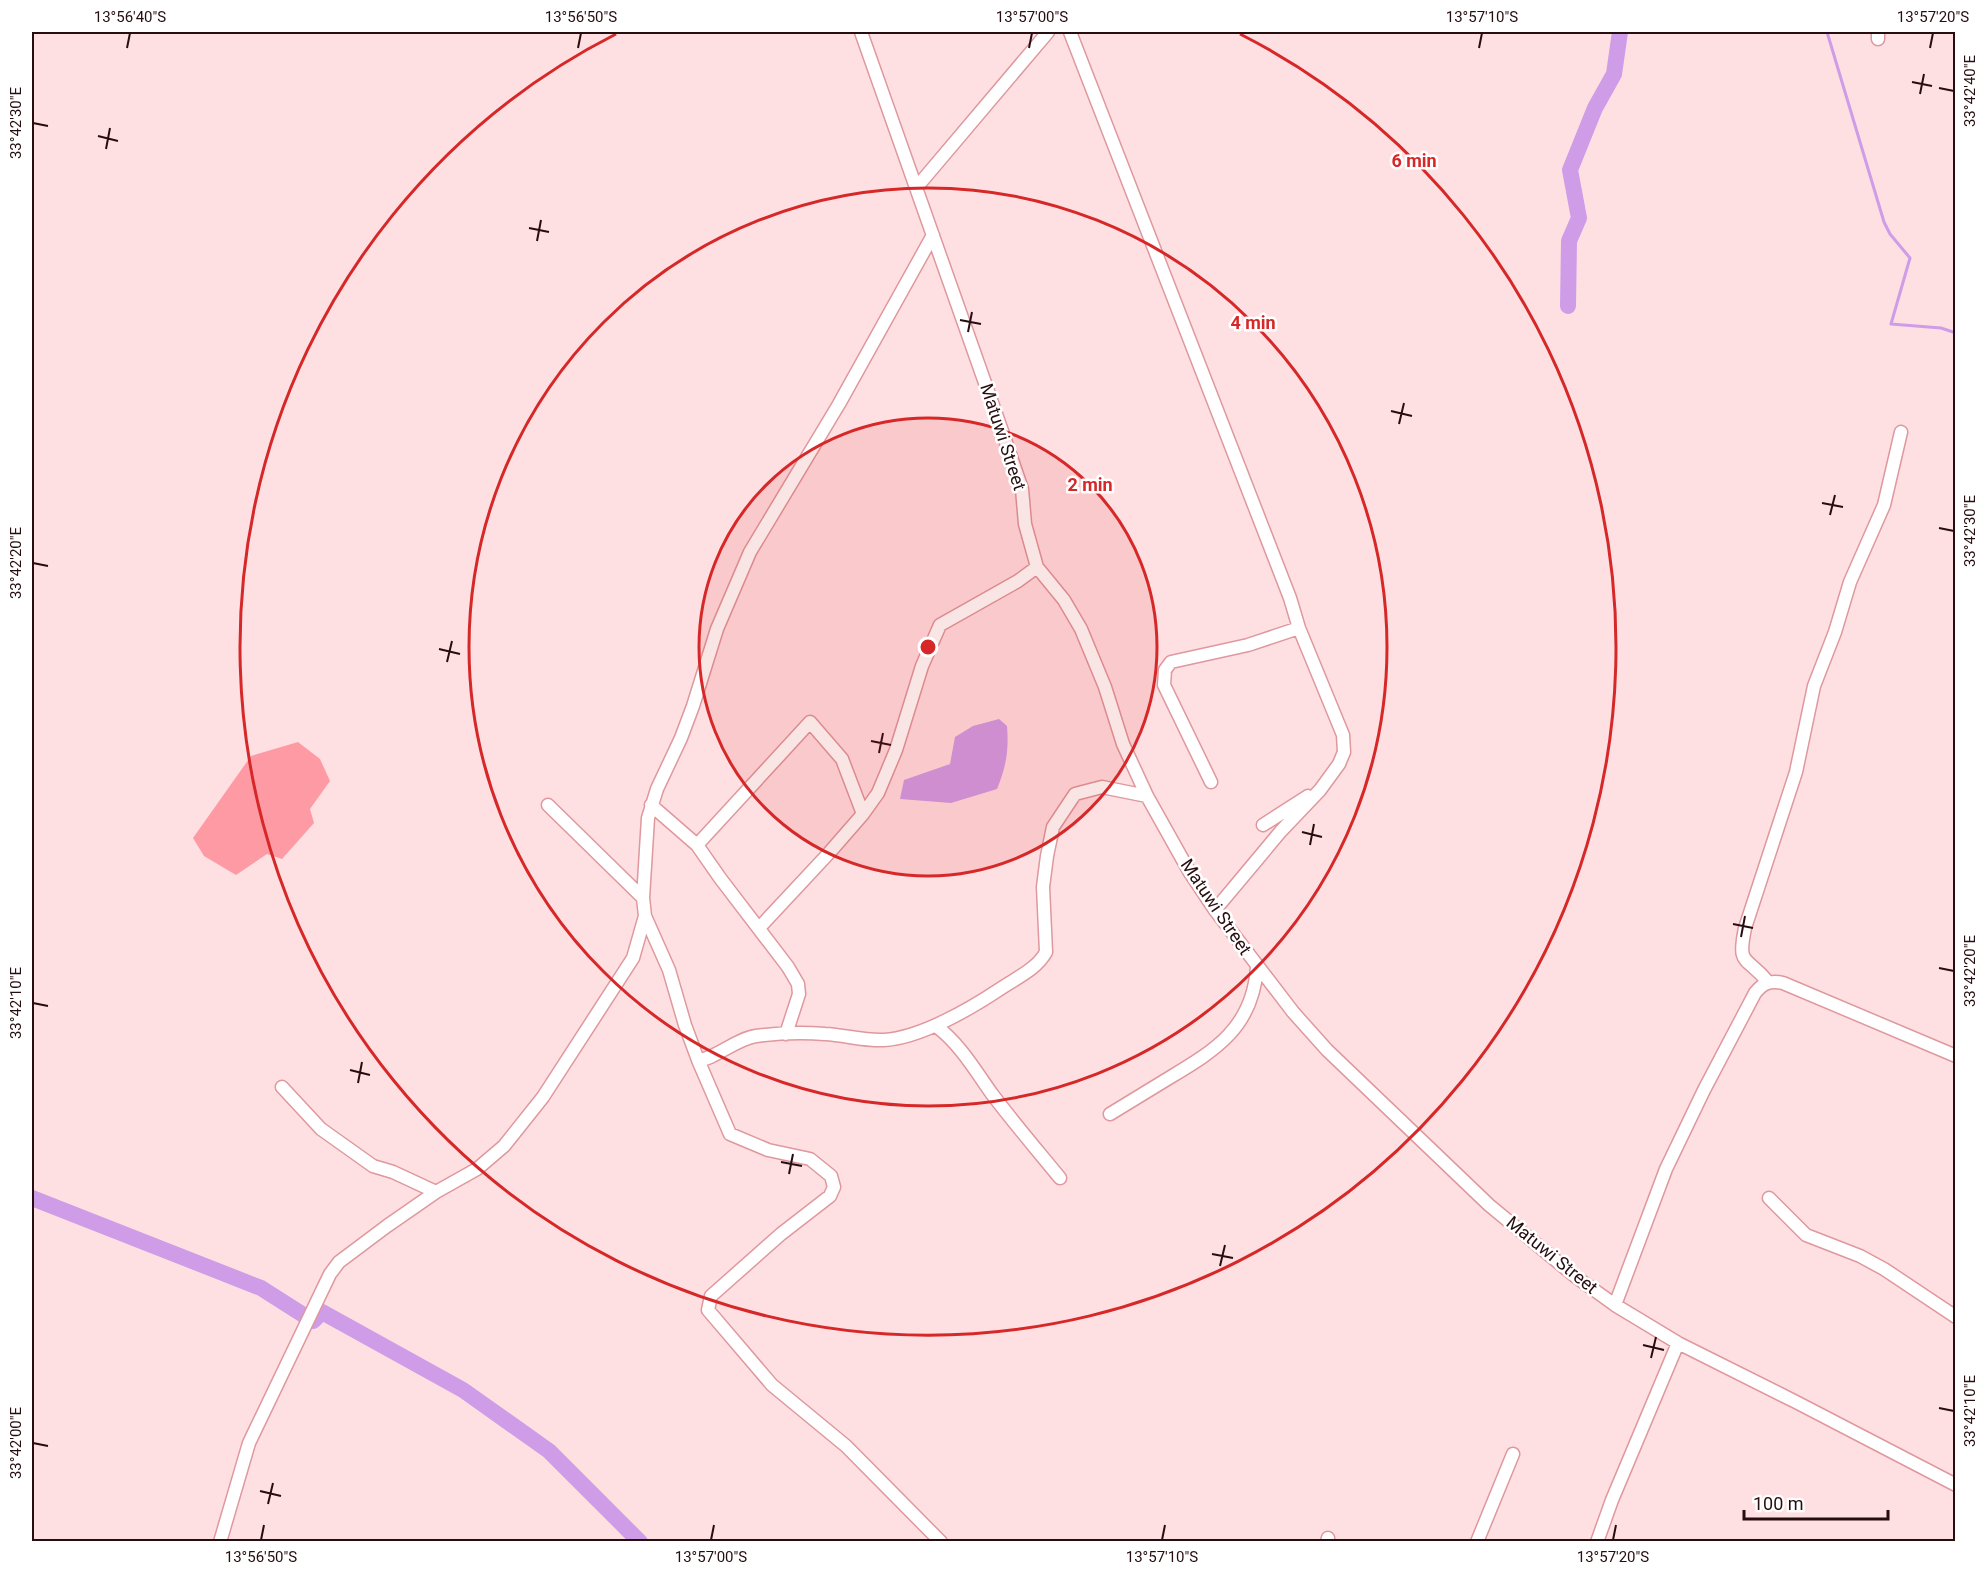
<svg xmlns="http://www.w3.org/2000/svg" width="1987" height="1573" font-family="Roboto,sans-serif">
	<rect width="100%" height="100%" fill="#ffe0e2"/>
	<path fill="#fd9aa4" d="M298 742 320 759 330 781 310 809 314 823 282 859 267 854 236 875 204 856 193 838 251 756Z"/>
	<path fill="#cf9ce8" d="M999 719 1007 726C1009 751 1006 767 997 789L951 803 900 799 904 780 950 764 955 737 973 726Z"/>
	<g fill="none" stroke-linecap="round" stroke-linejoin="round">
		<path stroke="#cf9ce8" stroke-width="3" d="M1827 32 1884 222 1890 234 1910 258 1891 324 1941 328 1956 333"/>
		<path stroke="#cf9ce8" stroke-width="16" d="M1568 306 1569 241 1579 218 1570 170 1595 108 1614 74 1620 32
			M32 1198 261 1288 305 1316
			M313 1321 322 1312 463 1390 549 1451 640 1542"/>
		<g stroke="#de989e" stroke-width="15">
			<path id="minor" d="M861 32 1002 431 1022 489 1025 524 1037 567 1064 600 1081 629 1105 687 1123 744 1147 796 1189 871 1215 910 1293 1012 1327 1050 1489 1205 1576 1277 1615 1305 1678 1343 1796 1402 1956 1485
				M1070 32 1290 598 1299 628 1343 735 1344 752 1339 764 1320 790 1281 831 1215 910
				M1878 39V32
				M916 188 1048 32
				M1211 782 1164 685 1165 670 1171 662 1248 645 1299 628
				M548 805 643 898
				M651 805 697 845 720 878 788 967 798 984 799 994 786 1034
				M1263 825 1308 796
				M697 845 810 722 842 759 863 814
				M645 916 669 970 685 1025 698 1060C714 1060 735 1039 756 1036 778 1033 802 1032 825 1034 845 1035 864 1041 884 1040 920 1038 970 1009 1000 989 1016 978 1037 969 1046 952L1043 887 1047 856 1053 827 1075 794 1102 787 1147 796
				M760 927 829 853 863 814 878 793 896 750 922 666 940 625 1018 581 1037 567
				M1768 982C1746 955 1737 967 1745 928L1796 772 1814 686 1835 632 1850 582 1884 505 1901 432
				M936 1026C960 1044 975 1070 992 1094 1014 1123 1037 1150 1060 1178
				M698 1060 730 1134 768 1150 810 1159 831 1176 834 1187 830 1196 781 1234 711 1296 708 1310 772 1385 846 1446 941 1542
				M282 1087 321 1129 373 1166 393 1172 436 1192
				M1110 1114C1130 1102 1149 1090 1169 1078 1216 1050 1253 1027 1257 967
				M1769 1198 1806 1235 1860 1256 1884 1269 1956 1317
				M1615 1305 1666 1169 1704 1090 1755 993C1763 983 1770 980 1783 983L1956 1056
				M220 1542 249 1443 330 1274 339 1262 387 1226 436 1192 477 1169 504 1146 543 1097 633 958 645 916 643 898 648 818 657 789 681 738 693 706 717 629 750 552 839 404 933 235
				M1327 1542 1328 1538
				M1477 1542 1513 1454
				M1597 1542 1612 1500 1678 1343"/>
		</g>
		<use href="#minor" stroke="#fff" stroke-width="12"/>
	</g>
	<path fill="none" stroke="#260d10" stroke-width="2" d="M127 48 130 33M578 48 581 33M1029 48 1032 33M1479 48 1482 33M1930 48 1933 33M1912 82 1932 86M1939 88 1954 91M1920 94 1924 74M33 123 48 126M98 136 118 141M106 149 110 128M529 228 549 232M537 241 541 220M960 320 981 324M968 332 972 312M1391 411 1412 416M1399 424 1404 403M1822 503 1843 507M1830 515 1835 495M1939 528 1954 531M33 563 48 566M439 649 460 654M447 662 452 641M871 741 891 745M879 753 883 733M1302 832 1322 837M1310 845 1314 824M1733 924 1753 928M1741 937 1745 916M1939 968 1954 971M33 1003 48 1006M350 1070 370 1075M358 1083 362 1062M781 1162 802 1166M789 1174 793 1154M1212 1254 1233 1258M1220 1266 1225 1245M1643 1345 1664 1350M1651 1358 1656 1337M1939 1408 1954 1411M33 1443 48 1446M260 1491 281 1496M268 1504 273 1483M261 1540 264 1525M711 1540 714 1525M1162 1540 1165 1525M1613 1540 1616 1525"/>
	<circle cx="928" cy="647" r="229" fill="#d62828" fill-opacity=".12"/>
	<g fill="none" stroke="#d62828" stroke-width="3">
		<circle cx="928" cy="647" r="229"/>
		<circle cx="928" cy="647" r="459"/>
		<path d="M1240 34A688 688 0 1 1 616 34"/>
	</g>
	<g text-anchor="middle" stroke-width="5" stroke-linejoin="round" paint-order="stroke">
		<g font-size="18" fill="#260d10" stroke="#fff">
			<text transform="translate(1003 437) rotate(72)" y="6">Matuwi Street</text>
			<text transform="translate(1216 907) rotate(56)" y="6">Matuwi Street</text>
			<text transform="translate(1552 1255) rotate(39)" y="6">Matuwi Street</text>
		</g>
	</g>
	<circle cx="928" cy="647" r="9" fill="#d62828" stroke="#fff" stroke-width="3"/>
	<g font-size="18" text-anchor="middle" font-weight="bold" fill="#d62828" stroke="#fff" stroke-width="5" stroke-linejoin="round" paint-order="stroke">
		<text x="1414" y="167">6 min</text>
		<text x="1253" y="329">4 min</text>
		<text x="1090" y="491">2 min</text>
	</g>
	<rect width="1987" height="1573" fill="none" stroke="#ffffff" stroke-width="66"/>
	<path d="M1744 1510v9h144v-9" fill="none" stroke="#260d10" stroke-width="3"/>
	<text x="1753" y="1510" font-size="18" fill="#260d10" stroke="#ffffff" stroke-width="4.5" paint-order="stroke">100 m</text>
	<rect x="33" y="33" width="1921" height="1507" fill="none" stroke="#260d10" stroke-width="2"/>
	<g font-size="15" text-anchor="middle" fill="#260d10">
		<text x="130" y="22">13°56'40"S</text>
		<text x="581" y="22">13°56'50"S</text>
		<text x="1032" y="22">13°57'00"S</text>
		<text x="1482" y="22">13°57'10"S</text>
		<text x="1933" y="22">13°57'20"S</text>
		<text transform="translate(1970 91) rotate(-90)" y="5">33°42'40"E</text>
		<text transform="translate(16 123) rotate(-90)" y="5">33°42'30"E</text>
		<text transform="translate(1970 531) rotate(-90)" y="5">33°42'30"E</text>
		<text transform="translate(16 563) rotate(-90)" y="5">33°42'20"E</text>
		<text transform="translate(1970 971) rotate(-90)" y="5">33°42'20"E</text>
		<text transform="translate(16 1003) rotate(-90)" y="5">33°42'10"E</text>
		<text transform="translate(1970 1411) rotate(-90)" y="5">33°42'10"E</text>
		<text transform="translate(16 1443) rotate(-90)" y="5">33°42'00"E</text>
		<text x="261" y="1562">13°56'50"S</text>
		<text x="711" y="1562">13°57'00"S</text>
		<text x="1162" y="1562">13°57'10"S</text>
		<text x="1613" y="1562">13°57'20"S</text>
	</g>
</svg>
